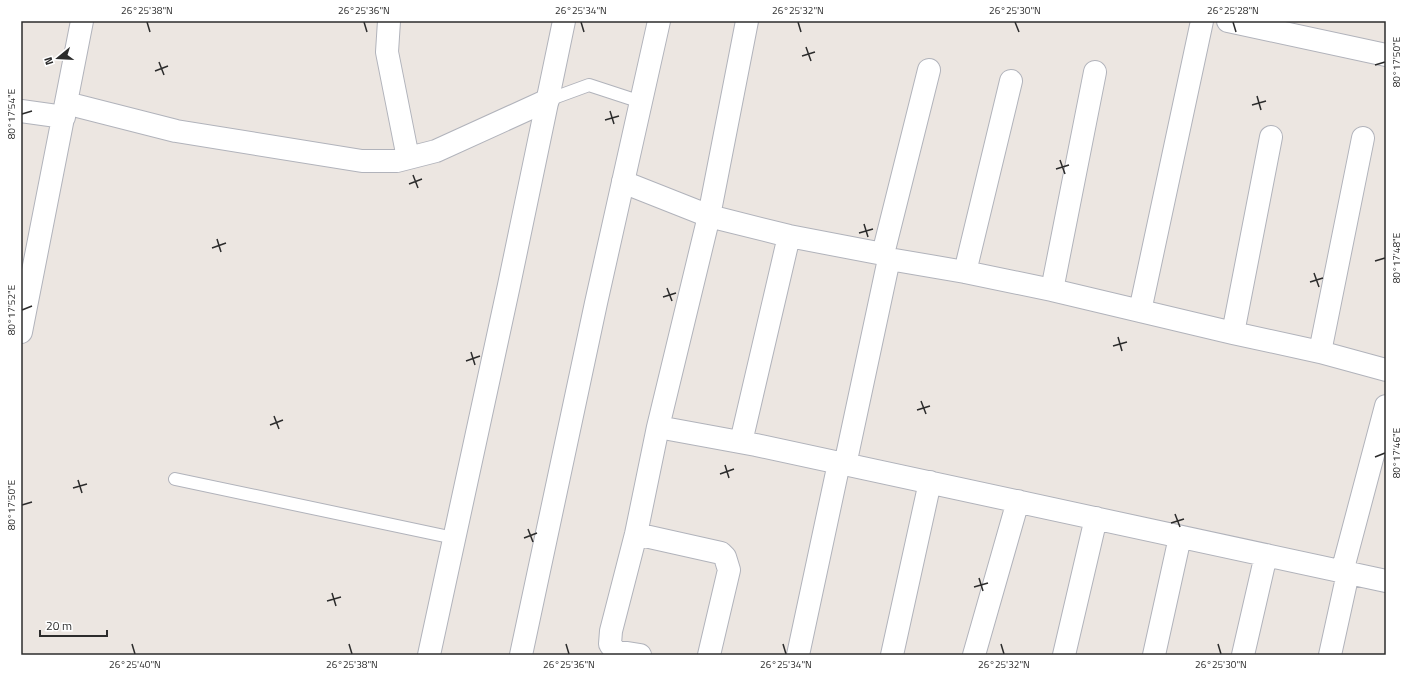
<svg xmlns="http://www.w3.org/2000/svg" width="1407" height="676" font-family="'Titillium Web',sans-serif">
	<rect width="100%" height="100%" fill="#ece6e1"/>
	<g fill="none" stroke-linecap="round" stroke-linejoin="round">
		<g stroke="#b1b3bb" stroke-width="14">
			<path id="lane" d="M548 100 589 85 641 102
				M175 479 454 538"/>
		</g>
		<g stroke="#b1b3bb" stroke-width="24">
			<path id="street" d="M389 21 387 52 408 158
				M1228 21 1386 55
				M66 103 176 131 362 161H397L436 151 548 100
				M21 111 64 117
				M623 182 709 216 789 236 883 254 889 259 965 272 1052 290 1233 333 1320 352 1386 370
				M883 254 929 70
				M965 272 1011 81
				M1052 290 1095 72
				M1140 311 1202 21
				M21 332 82 21
				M1233 333 1271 137
				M1320 352 1363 138
				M658 427 756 445 1386 581
				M741 442 789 236
				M845 465 889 259
				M636 534 721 553 725 557 729 570 709 655
				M1342 572 1386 406
				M640 655 615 651 610 644 611 631 636 534 658 427 709 216 747 21
				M798 655 839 463
				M892 655 930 482
				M974 655 1018 501
				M1064 655 1096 518
				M1154 655 1180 537
				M1243 655 1266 555
				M1330 655 1348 573"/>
		</g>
		<g stroke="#b1b3bb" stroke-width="24">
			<path id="secondary" d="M429 655 509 285 564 21
				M521 655 596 303 659 21"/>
		</g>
		<use href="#lane" stroke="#fff" stroke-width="12"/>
		<use href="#street" stroke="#fff" stroke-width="22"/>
		<use href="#secondary" stroke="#fff" stroke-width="22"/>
	</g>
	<path fill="none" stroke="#2c2c2c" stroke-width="1.5" d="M147 22 150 32M364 22 367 32M581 22 584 32M798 22 801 32M1015 22 1019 32M1233 22 1236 32M806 47 811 61M802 56 815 52M159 62 164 75M1375 65 1385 62M155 71 168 66M1257 96 1261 110M1252 105 1266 101M610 111 614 124M22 114 32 111M605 120 619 116M1060 160 1065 174M1056 169 1069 165M413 175 418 188M409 184 422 179M864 224 868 237M859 233 873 229M217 239 221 252M212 248 226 243M1375 261 1385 258M1314 273 1319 287M1310 282 1323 278M667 288 672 301M663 297 676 293M22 310 32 306M1118 337 1122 351M1113 346 1127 342M471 352 475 365M466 361 480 356M921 401 926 414M917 410 930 406M274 416 279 429M270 425 283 420M1375 457 1385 453M725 465 729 478M720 474 734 469M78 480 82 493M73 488 87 484M22 505 32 502M1175 514 1180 527M1171 523 1184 519M528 529 533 542M524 538 537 533M979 578 983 591M974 587 988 583M332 593 336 606M327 601 341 597M132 644 135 654M349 644 352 654M566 644 569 654M783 644 786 654M1001 644 1004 654M1218 644 1221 654"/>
	<rect width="1407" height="676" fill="none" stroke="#ffffff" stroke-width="44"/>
	<g transform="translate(58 58) rotate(252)" stroke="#ffffff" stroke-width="3" paint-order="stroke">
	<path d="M0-3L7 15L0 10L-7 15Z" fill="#2c2c2c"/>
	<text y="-6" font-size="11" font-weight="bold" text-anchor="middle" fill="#2c2c2c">N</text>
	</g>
	<path d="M40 630v6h67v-6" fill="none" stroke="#2c2c2c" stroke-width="2"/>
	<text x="46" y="630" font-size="12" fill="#2c2c2c" stroke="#ffffff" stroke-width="3" paint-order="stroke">20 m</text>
	<rect x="22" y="22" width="1363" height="632" fill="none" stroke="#2c2c2c" stroke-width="1.5"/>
	<g font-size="10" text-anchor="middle" fill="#2c2c2c">
		<text x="147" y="14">26°25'38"N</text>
		<text x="364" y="14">26°25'36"N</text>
		<text x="581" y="14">26°25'34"N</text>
		<text x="798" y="14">26°25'32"N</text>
		<text x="1015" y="14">26°25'30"N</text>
		<text x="1233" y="14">26°25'28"N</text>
		<text transform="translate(1396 62) rotate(-90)" y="4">80°17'50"E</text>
		<text transform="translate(11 114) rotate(-90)" y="4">80°17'54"E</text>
		<text transform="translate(1396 258) rotate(-90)" y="4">80°17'48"E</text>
		<text transform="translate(11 310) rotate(-90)" y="4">80°17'52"E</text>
		<text transform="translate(1396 453) rotate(-90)" y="4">80°17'46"E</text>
		<text transform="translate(11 505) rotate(-90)" y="4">80°17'50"E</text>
		<text x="135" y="668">26°25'40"N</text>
		<text x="352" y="668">26°25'38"N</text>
		<text x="569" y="668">26°25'36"N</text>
		<text x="786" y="668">26°25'34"N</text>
		<text x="1004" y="668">26°25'32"N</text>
		<text x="1221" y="668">26°25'30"N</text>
	</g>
</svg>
